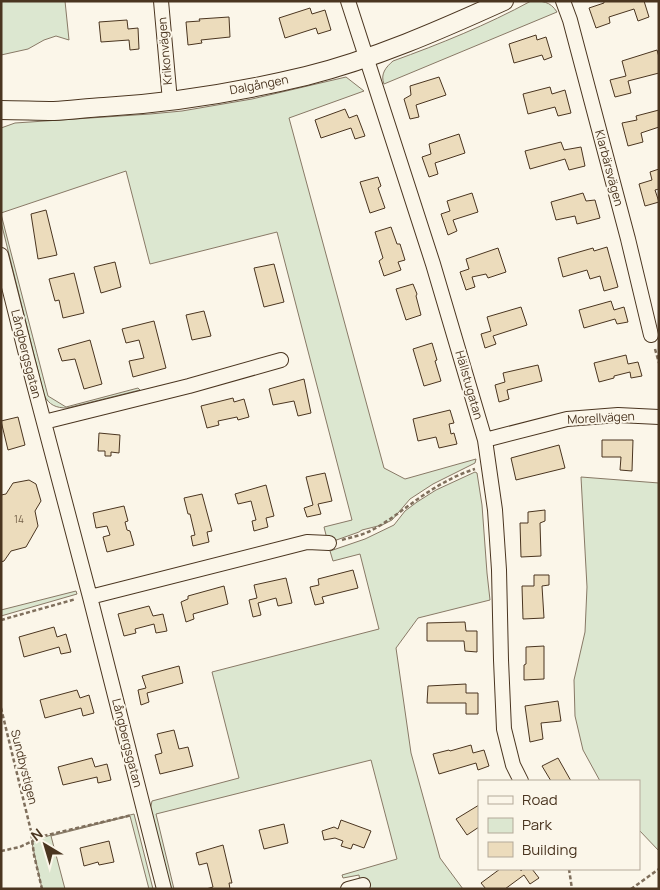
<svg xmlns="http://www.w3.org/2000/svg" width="660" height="890" font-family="Manrope,sans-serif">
	<rect width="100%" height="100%" fill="#fbf6e9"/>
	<path fill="#dce7d0" stroke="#887966" d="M1 1H65L69 40 56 36 44 40 28 49 1 55Z
		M531 1C542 1 550 1 557 12L384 84C380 74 386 67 393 61 440 44 487 25 531 1Z
		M346 77 364 91 289 118 384 468 405 479 476 459 475 463 433 484 410 499 392 520 382 525 362 530 359 532 328 543 324 527 352 520 277 232 150 264 126 171 1 213V128L15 123 150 114 182 111 252 99Z
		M1 214 48 396 66 407 138 388 140 390 67 408C56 408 49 405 44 395L1 222Z
		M475 472 477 473 482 505 487 573 490 600 418 618 396 648 411 753 440 858 463 889H361L359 875 343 878 342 875 397 859 371 760 156 814 174 889H171L150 810 152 801 239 778 212 672 379 629 360 554 333 561 330 551 365 539 394 525 405 511 417 502 436 490Z
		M581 477 659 483V851L639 830V781H600L583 750 575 716 574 680 585 632 587 587Z
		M76 591 77 594 1 616V610Z
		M134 814 153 889H149L130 816 51 836 65 889H42L32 843V840Z"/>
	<path fill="#ecdcbc" stroke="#4a3520" d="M604 1H644L649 17 638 21 634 9 609 17 610 23 596 28 589 8 604 3Z
		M310 8 312 14 325 10 331 30 318 34 316 28 285 38 279 18Z
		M229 17 230 37 201 40 202 43 188 45 186 22 200 21 199 19Z
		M127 20 128 29 138 28 139 49 130 50 129 40 101 42 99 22Z
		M536 35 537 40 546 37 552 57 544 60 542 55 514 63 509 44Z
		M657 50 659 57V73L628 81 631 93 615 97 610 80 626 76 622 61Z
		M439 77 446 95 416 105 419 117 410 119 404 99 411 95 410 86Z
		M550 87 552 94 565 90 571 113 558 116 555 107 528 114 523 94Z
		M345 109 349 118 357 115 365 136 355 139 351 128 321 138 315 120Z
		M659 110V127L641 133 643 142 628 146 622 123 637 120 636 116Z
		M459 134 465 153 435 163 438 174 429 177 422 157 431 154 429 144Z
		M561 142 564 150 581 147 585 166 569 170 565 159 530 169 525 151Z
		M659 169V189L655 190 659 202 645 206 639 184 652 180 650 172Z
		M378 177 381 186 378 188 385 208 370 213 360 182Z
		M472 193 478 212 453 220 457 231 448 235 441 214 450 211 447 201Z
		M583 193 586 201 595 200 600 218 577 224 575 216 556 220 551 202Z
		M46 210 57 255 38 259 31 214Z
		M391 227 397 244H400L405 260 398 262 401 270 384 276 379 261 383 258 375 232Z
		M607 247 618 287 604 291 600 276 590 279 587 270 563 277 558 258 593 248 594 251Z
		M498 248 506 272 488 278 486 274 472 277 475 287 466 290 460 272 469 269 466 259Z
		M115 262 121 287 101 293 94 267Z
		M274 264 284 302 264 307 254 268Z
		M74 273 84 313 63 318 59 300 55 301 49 279Z
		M413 284 417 294 416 296 421 315 406 320 396 289Z
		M611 301 614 310 624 307 628 322 617 324 615 319 584 328 579 310Z
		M521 307 527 325 493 336 496 344 485 348 481 334 491 331 487 317Z
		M204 311 211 336 192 340 186 315Z
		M154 321 166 368 133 377 129 361 144 358 139 340 126 343 122 329Z
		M90 340 102 384 84 389 75 359 62 361 58 349Z
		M432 343 437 360 435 361 441 381 424 386 413 349Z
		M626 355 628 364 638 362 642 376 631 378 630 372 614 376V378L599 382 594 363Z
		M538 365 542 381 507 390 509 399 499 402 495 385 505 382 503 373Z
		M304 379 311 413 298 416 294 401 273 405 269 389Z
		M233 398 234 402 244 399 249 417 238 420 237 417 218 421 219 425 207 428 201 406Z
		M450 410 454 423 449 424 451 434 454 433 457 444 439 448 436 437 418 441 413 419Z
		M18 417 25 445 8 450 1 421Z
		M99 433 120 435 119 453 111 452V456H105V451H98Z
		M602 440H633L632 471 620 470 621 457H602Z
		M559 445 565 468 516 480 511 458Z
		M325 473 332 501 318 504 321 514 307 517 304 508 313 505 306 477Z
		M29 480 36 484 41 501 35 511 38 526 26 547 11 551 4 561 1 562V495L6 494 13 483Z
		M266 485 274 516 266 518 268 527 254 531 252 521 256 520 251 501 238 504 235 494Z
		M202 494 212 531 207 532 209 542 193 546 191 536 195 535 190 514H188L184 498Z
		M124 506 128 521 125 522 127 530 130 531 134 545 107 552 103 537 110 535 107 526 96 528 93 513Z
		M545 510V521L540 523 541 556 521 557 520 523H528V512Z
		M353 570 358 588 322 597 324 603 315 605 310 587 319 585 318 579Z
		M534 575H549V585L542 586 544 618 523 619 522 586H534Z
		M286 578 292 603 278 606 276 598 258 603 261 615 253 617 249 600 257 598 254 585Z
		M224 586 228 604 193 614 194 619 186 622 181 602 188 599V596Z
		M149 606 153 616 163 614 167 631 156 633 154 624 135 629 136 633 124 636 118 614Z
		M465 622 466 631H477V652L465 651 464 641H427V623Z
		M54 627 57 637 66 634 71 652 61 654 59 647 24 657 19 637Z
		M544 646V679L524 680V665L526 664V647Z
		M179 666 183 683 147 693 149 702 141 705 138 690 146 688 142 676Z
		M466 684V693H478V714H466V703H427L428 686Z
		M77 690 80 698 89 695 94 713 83 716 81 708 45 718 40 700Z
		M558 701 561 721 541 723 543 739 530 742 525 706Z
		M174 730 179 749 188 747 193 766 160 774 155 755 162 753 157 734Z
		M471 745 473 753 484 750 489 766 478 770 476 763 439 774 433 754 449 750 450 751Z
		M92 758 95 767 107 764 111 780 98 783 97 777 63 785 58 767Z
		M558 758 571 781H551L542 766Z
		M479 805V827L467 835 456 819Z
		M341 820 371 831 364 848 353 844 351 849 341 846 343 841 335 838 324 840 322 831 334 827 338 829Z
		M284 824 288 843 264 849 259 830Z
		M109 841 114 862 99 865 98 862 84 866 80 848Z
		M223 845 232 883H229L230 889H206L213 887 207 863 199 865 196 853Z
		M500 869H520L521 871 523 869H532L539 878 530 884 524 875 505 889H486L481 883Z"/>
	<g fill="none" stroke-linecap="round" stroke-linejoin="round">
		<g stroke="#4a3520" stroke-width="16">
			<path id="minor" d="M161 1 170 101
				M348 1 433 264 485 440 495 510 499 570 501 660 504 729 513 765 521 781
				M563 1 570 20 628 239 651 335
				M1 255 27 358 90 597 164 889
				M44 422 189 386 281 360
				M485 440 567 419 618 415 659 417
				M90 597 307 542 329 543
				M348 889 363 885"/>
		</g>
		<g stroke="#4a3520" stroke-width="20">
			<path id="tertiary" d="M1 110C19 110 37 111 54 111 71 110 87 108 104 107 171 103 239 92 306 76 374 59 440 30 504 1"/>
		</g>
		<path stroke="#7f6f5c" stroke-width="2.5" stroke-dasharray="4 2.5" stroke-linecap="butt" d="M655 349 659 363
			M342 540C352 537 363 535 372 530 386 523 398 513 411 504 430 490 452 476 475 469
			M1 620 76 599
			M1 708 31 831 34 855 42 889
			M1 851 20 847 43 836 132 815
			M569 869 572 889
			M631 889 659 869"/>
		<use href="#minor" stroke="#fbf6e9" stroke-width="14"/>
		<use href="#tertiary" stroke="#fbf6e9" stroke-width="18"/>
	</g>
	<g text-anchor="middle" stroke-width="4" stroke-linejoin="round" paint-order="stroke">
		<g font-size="10" fill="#725f47">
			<text x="19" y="523">14</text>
		</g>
		<g font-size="12" fill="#4a3520" stroke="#fbf6e9">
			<text transform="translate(165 51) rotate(-95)" y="4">Krikonvägen</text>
			<text transform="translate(259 85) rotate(-11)" y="4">Dalgången</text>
			<text transform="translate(609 168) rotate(75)" y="4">Klarbärsvägen</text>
			<text transform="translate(26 354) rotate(76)" y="4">Långbergsgatan</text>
			<text transform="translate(469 385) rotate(74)" y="4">Hällstugatan</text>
			<text transform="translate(601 418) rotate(-3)" y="4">Morellvägen</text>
			<text transform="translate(127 743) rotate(76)" y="4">Långbergsgatan</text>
			<text transform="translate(24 767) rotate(76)" y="4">Sundbystigen</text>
		</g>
	</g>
	<rect width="660" height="890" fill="none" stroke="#4a3520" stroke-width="5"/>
	<rect x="478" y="780" width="162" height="90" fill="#fbf6e9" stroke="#b4a999"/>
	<rect x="488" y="796" width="25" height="8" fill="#fbf6e9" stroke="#b4a999"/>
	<text x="522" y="805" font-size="15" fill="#4a3520">Road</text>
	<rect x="488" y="818" width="25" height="15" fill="#dce7d0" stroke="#b4a999"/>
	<text x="522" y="830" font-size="15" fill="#4a3520">Park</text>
	<rect x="488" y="842" width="25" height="15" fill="#ecdcbc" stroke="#b4a999"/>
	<text x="522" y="855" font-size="15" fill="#4a3520">Building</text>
	<g transform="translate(45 845) rotate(322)" stroke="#fbf6e9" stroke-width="4" paint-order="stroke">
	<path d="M0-4L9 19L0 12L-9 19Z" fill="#4a3520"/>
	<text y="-8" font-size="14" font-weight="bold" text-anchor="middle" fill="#4a3520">N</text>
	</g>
</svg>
